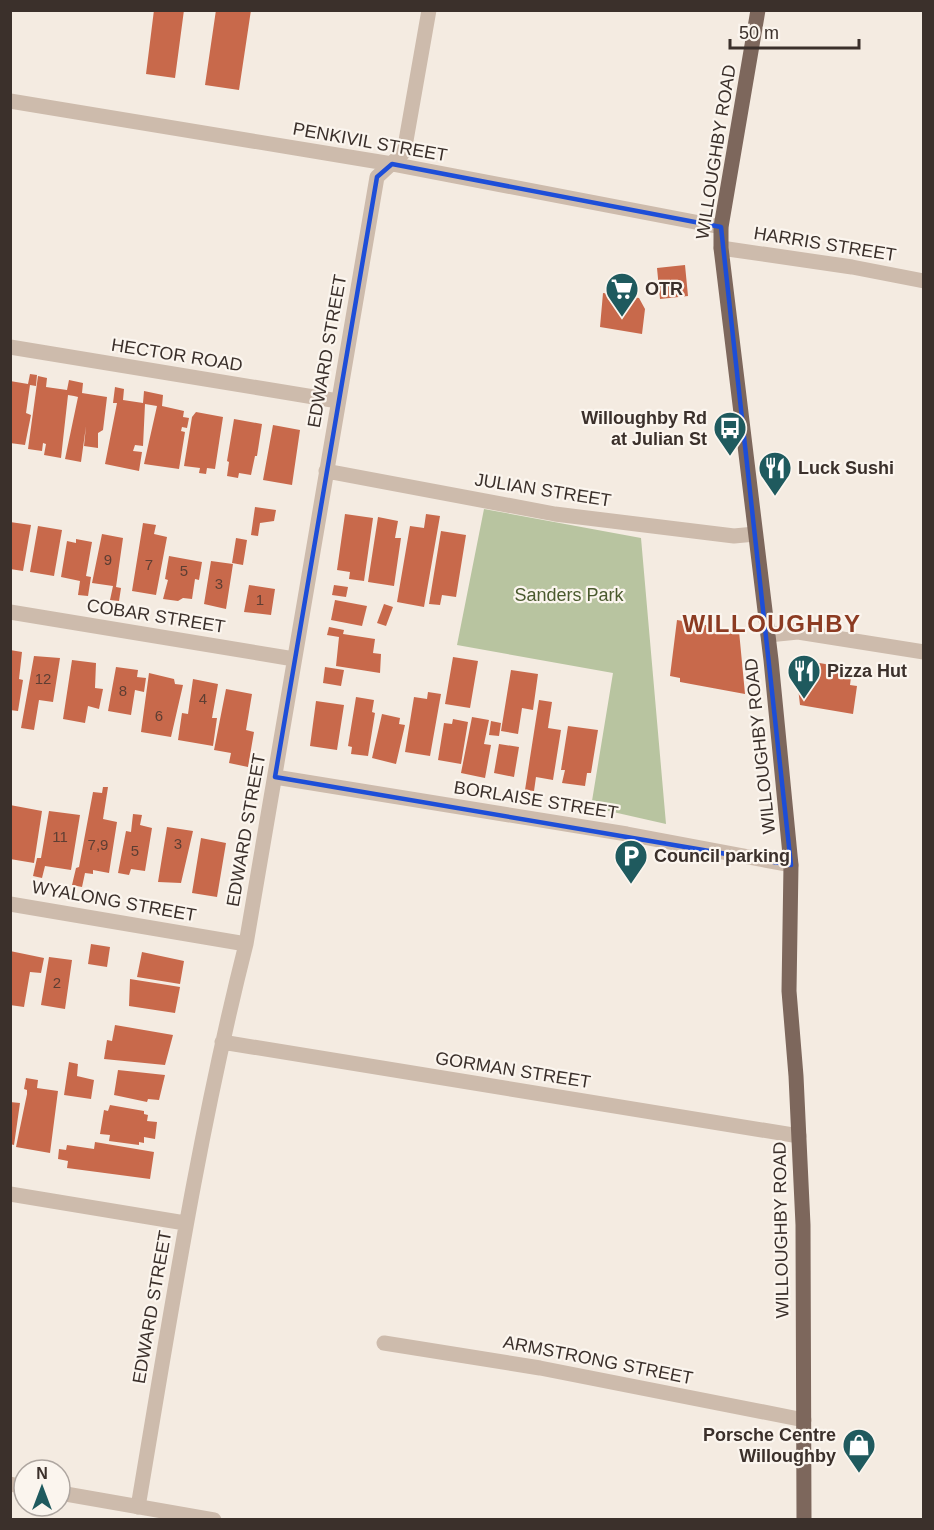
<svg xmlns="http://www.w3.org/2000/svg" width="934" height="1530" font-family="Arial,sans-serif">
	<rect width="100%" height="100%" fill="#f4ebe1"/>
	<path fill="#b8c4a0" d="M484 509 641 538 666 824 591 807 613 673 457 645Z"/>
	<path fill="#c8694b" d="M154 10H184L175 78 146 74Z
		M216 10H251L239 90 205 85Z
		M685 265 688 296 660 299 657 268Z
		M603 293 639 298 645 309 642 334 600 327Z
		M30 374 37 375 36 386 30 385 26 413 31 415 25 445 10 443V381L28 384Z
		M38 376 47 378 46 387 67 390 69 380 83 383 82 393 107 397 103 430 98 433V448L84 446 86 426 81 462 65 459 78 397 74 396 68 395 61 458 44 455 46 444 43 443 42 451 28 449Z
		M115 387 124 389 123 400 143 403 144 391 163 395 162 406 184 411 183 417 189 418 187 428 182 427 181 431 185 432 179 469 144 464 157 406 145 404 143 446 135 445 133 451 142 452 139 471 105 464 117 403H113Z
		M196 412 223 417 215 469 207 468 206 474 199 473 200 468 184 466 192 417Z
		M234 419 262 424 257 456H255L251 475 239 473 238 478 227 476 229 462 227 461Z
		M273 425 300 430 292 485 263 480Z
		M255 507 276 510 274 521 260 523 258 536 251 535Z
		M345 514 373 518 364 581 349 579 350 572 337 570Z
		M426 514 440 516 424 607 397 602 410 526 424 528Z
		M378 517 398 521 395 538H401L394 586 368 582Z
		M10 522 31 525 23 571 10 569Z
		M143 523 156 525 154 534 167 537 156 595 132 591Z
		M38 526 62 530 54 576 30 572Z
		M441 531 466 535 456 597 442 595 440 605 429 604Z
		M102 534 123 538 116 587 121 588 119 601 110 600 113 586 92 583Z
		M236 538 247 540 243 565 232 563Z
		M76 539 92 542 86 576 91 577 88 596 78 595 80 581 61 577 67 541 76 543Z
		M169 556 202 562 199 580 195 579 192 599 183 598 178 601 163 599 168 580 165 579Z
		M211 561 233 564 226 609 204 604Z
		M249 585 275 589 271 615 244 612Z
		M334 585 348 587 346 597 332 595Z
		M335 600 367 606 362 626 331 620Z
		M384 604 393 607 386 626 377 623Z
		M677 620 739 631 745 694 680 682V678L670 676Z
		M329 627 344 630 343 634 375 639 373 653 381 654 380 673 336 666 339 637 327 635Z
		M10 650 22 652 19 679 23 680 18 711 10 710Z
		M34 656 60 658 53 702 39 700 34 730 21 728Z
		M453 657 478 661 470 708 445 704Z
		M798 659 852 669 850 685 857 686 853 714 800 705 795 661Z
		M72 660 96 663 95 688 103 689 99 709 88 706 85 723 63 719Z
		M116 667 138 670 137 677 146 678 144 692 135 690 131 715 108 711Z
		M325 667 344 670 341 686 323 683Z
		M511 670 538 674 533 710 522 708 518 734 501 731Z
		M149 673 174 679 175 684 183 685 171 737 141 732Z
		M193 679 218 684 212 718H217L213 746 178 740 182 713 188 714Z
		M226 689 252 694 246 730 254 732 248 767 229 763 231 753 214 750Z
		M428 692 441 694 430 756 405 752 414 697 427 699Z
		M356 697 374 700 372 712 375 713 368 756 351 754 352 747 348 746Z
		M539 700 552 702 548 728 561 730 553 780 536 777 534 791 525 790Z
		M316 701 344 705 337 750 310 746Z
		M382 714 400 718 399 724 405 725 396 764 372 758Z
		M472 717 489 720 484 744 491 745 485 778 461 773Z
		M453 719 468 722 461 764 438 760 444 723 452 724Z
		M491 721 501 723 499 736 489 735Z
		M568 726 598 730 591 773H587L585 786 562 783 565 770H561Z
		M499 744 519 747 514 777 494 773Z
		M103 787H108L103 819 117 822 109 873 93 870V874L85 873 82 887 72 885 76 868 79 867 93 792 102 793Z
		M10 805 42 811 34 863 10 859Z
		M49 811 80 815 71 870 45 866 42 878 33 876 37 858H41Z
		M133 814 142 815 140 825 152 828 145 871 131 869 129 875 118 873 126 831 131 832Z
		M167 827 193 831 181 883 158 882Z
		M201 838 226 843 217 897 192 893Z
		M91 944 110 947 107 967 88 964Z
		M10 951 44 958 41 973 30 972 24 1007 10 1005Z
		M142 952 184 961 180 984 137 977Z
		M49 957 72 960 65 1009 41 1005Z
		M130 979 180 987 175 1013 129 1006Z
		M115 1025 173 1035 165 1065 104 1059 107 1040 112 1041Z
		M69 1062 78 1064 77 1076 94 1080 91 1099 64 1095Z
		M118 1070 165 1075 159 1100 148 1099 147 1102 114 1095Z
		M26 1078 38 1080 37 1088 58 1091 50 1153 16 1147 27 1094V1090L24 1089Z
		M10 1102 20 1103 14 1145 10 1144Z
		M110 1105 144 1111V1114L148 1115 147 1121 157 1122 155 1139 144 1137V1143L139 1142V1145L109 1141 110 1135 100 1134 104 1110 108 1111Z
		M95 1142 154 1152 150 1179 67 1168 68 1161 58 1159 59 1149 66 1150 67 1145 94 1149Z"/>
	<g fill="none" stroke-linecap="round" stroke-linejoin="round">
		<path stroke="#cdbbac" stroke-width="15" d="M10 101 392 164 721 227
			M721 248 852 267 924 281
			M10 347 338 401
			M326 471 555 514 734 536 755 534
			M10 612 294 659
			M768 635 798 632 924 652
			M275 777 627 834 791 865
			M10 904 246 944
			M222 1042 799 1136
			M10 1194 185 1223
			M384 1343 540 1368 804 1420
			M138 1507C170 1318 199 1129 246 944L377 177 404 152 429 10"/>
		<path stroke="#cdbbac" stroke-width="15" d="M10 1484 24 1487
			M60 1493 214 1520"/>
		<path stroke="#7d675c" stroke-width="15" d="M758 10 721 227V248L771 660 791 865 789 991 796 1076 803 1225 804 1520"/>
	</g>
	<path fill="none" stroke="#1d4ed8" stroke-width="4.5" stroke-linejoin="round" d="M392 164 721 227 791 865 275 777 377 177Z"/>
	<defs>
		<g id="supermarket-pin" transform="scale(1.725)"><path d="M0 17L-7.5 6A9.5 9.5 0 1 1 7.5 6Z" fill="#1f5a5e" stroke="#fbf5ee"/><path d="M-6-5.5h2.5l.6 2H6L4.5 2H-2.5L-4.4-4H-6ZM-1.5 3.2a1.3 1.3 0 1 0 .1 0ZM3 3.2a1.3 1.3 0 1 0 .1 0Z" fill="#fff"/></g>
		<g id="bus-pin" transform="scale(1.725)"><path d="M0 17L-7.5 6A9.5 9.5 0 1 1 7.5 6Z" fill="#1f5a5e" stroke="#fbf5ee"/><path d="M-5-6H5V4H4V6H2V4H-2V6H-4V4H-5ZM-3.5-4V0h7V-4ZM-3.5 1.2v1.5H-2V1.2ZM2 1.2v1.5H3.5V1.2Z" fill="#fff"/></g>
		<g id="restaurant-pin" transform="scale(1.725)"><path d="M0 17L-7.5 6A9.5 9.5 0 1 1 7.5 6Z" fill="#1f5a5e" stroke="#fbf5ee"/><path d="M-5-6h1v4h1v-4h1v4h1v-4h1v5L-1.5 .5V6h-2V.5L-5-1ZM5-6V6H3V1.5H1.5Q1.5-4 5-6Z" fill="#fff"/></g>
		<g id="parking-pin" transform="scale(1.725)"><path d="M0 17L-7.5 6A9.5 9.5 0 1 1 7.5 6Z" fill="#1f5a5e" stroke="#fbf5ee"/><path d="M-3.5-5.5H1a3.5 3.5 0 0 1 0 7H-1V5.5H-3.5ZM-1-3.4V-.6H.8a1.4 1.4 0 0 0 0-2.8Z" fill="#fff"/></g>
		<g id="shop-pin" transform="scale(1.725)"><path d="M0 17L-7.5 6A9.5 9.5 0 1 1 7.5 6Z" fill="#1f5a5e" stroke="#fbf5ee"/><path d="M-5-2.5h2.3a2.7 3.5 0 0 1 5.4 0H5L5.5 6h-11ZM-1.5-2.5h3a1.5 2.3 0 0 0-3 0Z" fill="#fff"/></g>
	</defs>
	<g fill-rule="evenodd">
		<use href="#supermarket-pin" x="622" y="289"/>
		<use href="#bus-pin" x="730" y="428"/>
		<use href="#restaurant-pin" x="775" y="468"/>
		<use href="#restaurant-pin" x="804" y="671"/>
		<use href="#parking-pin" x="631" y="856"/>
		<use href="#shop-pin" x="859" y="1445"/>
	</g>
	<g text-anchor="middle" stroke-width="4.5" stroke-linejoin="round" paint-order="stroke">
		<g font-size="15" fill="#5e3e33">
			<text x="108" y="565">9</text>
			<text x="149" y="570">7</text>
			<text x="184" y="576">5</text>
			<text x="219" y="589">3</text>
			<text x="260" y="605">1</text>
			<text x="43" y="684">12</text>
			<text x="123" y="696">8</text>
			<text x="203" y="704">4</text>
			<text x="159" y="721">6</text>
			<text x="60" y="842">11</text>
			<text x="178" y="849">3</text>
			<text x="98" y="850">7,9</text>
			<text x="135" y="856">5</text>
			<text x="57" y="988">2</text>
		</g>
		<g font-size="18" fill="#3b302b" stroke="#fbf5ee">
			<text transform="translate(370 142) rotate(10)" y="6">PENKIVIL STREET</text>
			<text transform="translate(716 152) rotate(-81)" y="6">WILLOUGHBY ROAD</text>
			<text transform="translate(825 244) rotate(9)" y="6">HARRIS STREET</text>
			<text transform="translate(327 351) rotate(-80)" y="6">EDWARD STREET</text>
			<text transform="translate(177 355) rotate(9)" y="6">HECTOR ROAD</text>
			<text transform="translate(543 490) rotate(9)" y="6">JULIAN STREET</text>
			<text transform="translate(156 616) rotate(9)" y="6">COBAR STREET</text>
			<text transform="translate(760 746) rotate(-96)" y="6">WILLOUGHBY ROAD</text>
			<text transform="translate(536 800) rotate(9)" y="6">BORLAISE STREET</text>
			<text transform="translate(246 830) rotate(-80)" y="6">EDWARD STREET</text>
			<text transform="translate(114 901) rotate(10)" y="6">WYALONG STREET</text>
			<text transform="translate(513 1070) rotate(9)" y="6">GORMAN STREET</text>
			<text transform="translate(781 1230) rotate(-91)" y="6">WILLOUGHBY ROAD</text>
			<text transform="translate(152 1307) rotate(-80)" y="6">EDWARD STREET</text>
			<text transform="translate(598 1360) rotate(11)" y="6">ARMSTRONG STREET</text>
		</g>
		<g font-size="18" font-weight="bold" fill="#3b302b" stroke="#fbf5ee" text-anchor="start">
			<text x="645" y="295">OTR</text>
			<text x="707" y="424" text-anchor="end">Willoughby Rd<tspan x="707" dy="21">at Julian St</tspan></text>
			<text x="798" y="474">Luck Sushi</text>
			<text x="827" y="677">Pizza Hut</text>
			<text x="654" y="862">Council parking</text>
			<text x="836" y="1441" text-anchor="end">Porsche Centre<tspan x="836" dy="21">Willoughby</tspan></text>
		</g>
		<g font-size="18" fill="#4a5a2e" stroke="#fbf5ee">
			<text x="569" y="601">Sanders Park</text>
		</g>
		<g font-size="24" font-weight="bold" letter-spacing="1.5" fill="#8c3b22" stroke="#fbf5ee">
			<text x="772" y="632">WILLOUGHBY</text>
		</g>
	</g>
	<rect width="934" height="1530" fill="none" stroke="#3b302b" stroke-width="24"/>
	<g transform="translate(42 1488)"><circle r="28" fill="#fbf5ee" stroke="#aea6a0" stroke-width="1.5"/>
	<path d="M0-4.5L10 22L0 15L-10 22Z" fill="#1f5a5e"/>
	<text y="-9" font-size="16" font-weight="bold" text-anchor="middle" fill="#3b302b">N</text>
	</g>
	<path d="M730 39v9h129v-9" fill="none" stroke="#3b302b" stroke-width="3"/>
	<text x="739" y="39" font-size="18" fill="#3b302b" stroke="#fbf5ee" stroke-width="4.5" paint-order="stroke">50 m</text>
</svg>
